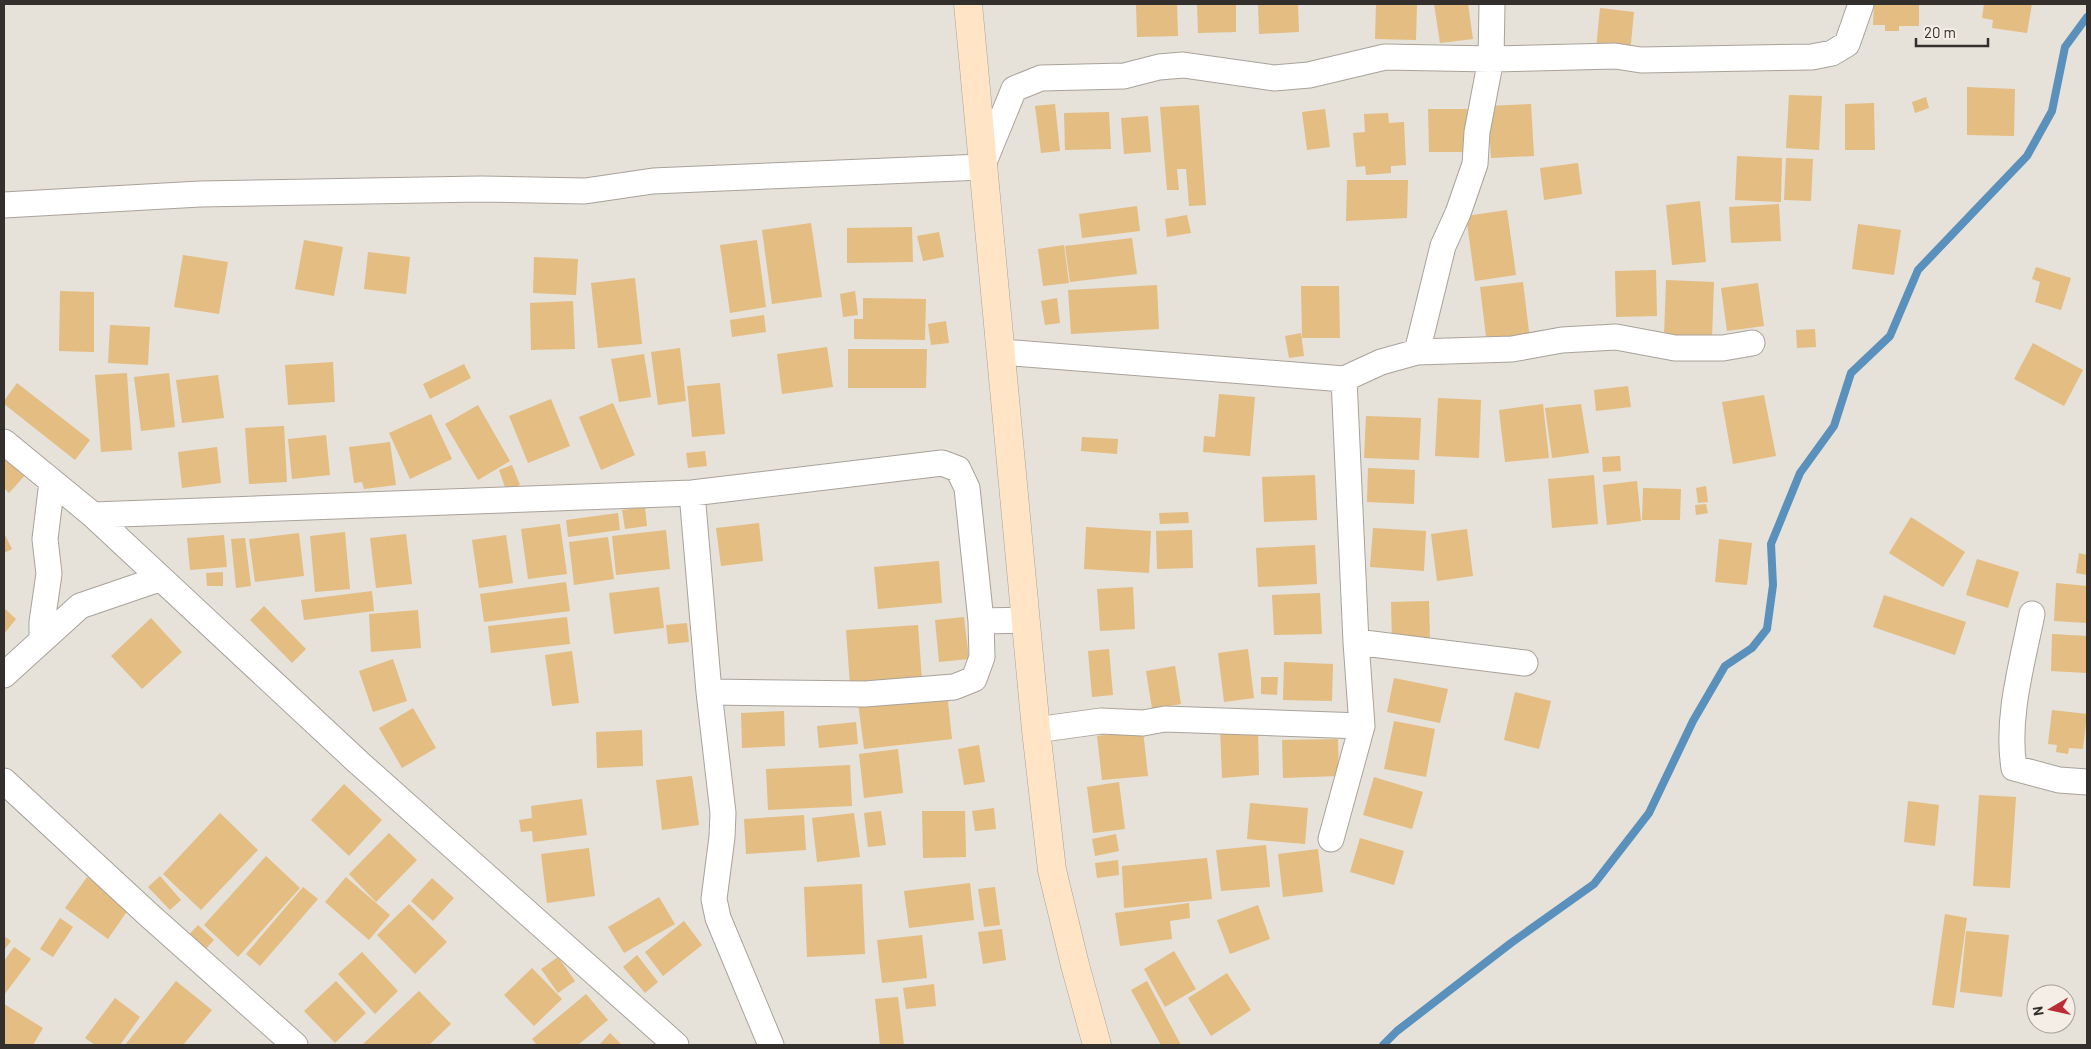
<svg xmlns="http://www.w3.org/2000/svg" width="2091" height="1049" font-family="Barlow,sans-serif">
	<rect width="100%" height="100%" fill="#e6e1d9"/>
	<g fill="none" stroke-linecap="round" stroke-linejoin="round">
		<path stroke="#5990bc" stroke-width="8" d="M1383 1045 1397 1031 1511 943 1594 884 1649 813 1693 721 1725 666 1752 648 1767 629 1773 585 1771 544 1800 473 1834 426 1851 373 1890 336 1918 270 2027 156 2052 111 2065 47 2087 17"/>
	</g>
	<path fill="#e3bd81" d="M1136 4H1177L1178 36 1137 37Z
		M1197 4H1236V32L1198 33Z
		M1258 4H1298L1299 32 1259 34Z
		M1376 4H1417L1416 40 1375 39Z
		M1434 4H1468L1473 39 1440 43Z
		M1874 4H1919V26H1899V31H1885V25H1873Z
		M1984 4H2032L2027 33 1992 28 1993 20 1982 18Z
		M1600 8 1634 12 1630 53 1596 49Z
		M1967 87 2015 89 2014 136 1967 135Z
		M1789 95 1822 96 1819 150 1786 148Z
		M1926 97 1929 108 1915 113 1912 102Z
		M1874 103 1875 150H1845V104Z
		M1055 104 1060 151 1041 153 1035 106Z
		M1531 104 1534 156 1491 158 1488 106Z
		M1199 105 1206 205 1189 206 1186 169H1177L1179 190H1167L1160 107Z
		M1325 109 1330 147 1307 150 1302 112Z
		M1428 109H1467L1468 152H1429Z
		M1109 112 1111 149 1065 150 1064 113Z
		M1388 113 1389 123 1404 122 1406 165 1391 166V173L1366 175 1365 166 1356 167 1353 133 1365 132 1364 114Z
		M1148 116 1151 152 1124 154 1121 118Z
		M1737 156 1782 158 1781 202 1735 200Z
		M1786 158 1813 159 1811 201 1784 200Z
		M1578 163 1582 194 1544 200 1540 168Z
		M1347 180H1408L1407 218 1346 221Z
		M1700 201 1706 262 1672 265 1666 205Z
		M1779 204 1781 241 1731 243 1729 207Z
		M1137 206 1140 231 1082 238 1079 214Z
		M1507 210 1516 275 1475 281 1466 216Z
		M1187 215 1191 233 1167 237 1165 219Z
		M811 223 822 297 772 304 762 230Z
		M1858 224 1901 230 1894 275 1852 269Z
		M912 227 913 262 847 263V228Z
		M939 232 944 257 923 261 917 236Z
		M1132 238 1137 274 1070 282 1065 246Z
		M304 240 343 247 334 296 295 289Z
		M757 240 766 307 730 313 720 245Z
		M1064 245 1069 283 1043 286 1038 249Z
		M368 252 410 257 406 294 364 289Z
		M183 255 228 262 219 314 174 307Z
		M534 257 578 259 576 295 533 293Z
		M2036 267 2071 278 2061 310 2035 302 2040 282 2032 279Z
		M1656 270 1657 316 1616 317 1615 271Z
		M635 278 642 344 598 348 591 283Z
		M1666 280 1714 282 1712 338 1664 336Z
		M1523 282 1530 340 1487 345 1480 287Z
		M1758 283 1764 326 1727 331 1721 288Z
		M1157 285 1159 329 1071 334 1068 290Z
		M1301 286H1339L1340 338H1302Z
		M60 291 94 292V352L59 351Z
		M855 291 858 315 843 317 840 294Z
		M863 298 926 299 925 340 854 339V319H863Z
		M1057 298 1060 323 1045 325 1041 301Z
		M573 301 575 349 531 350 530 303Z
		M764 315 766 332 732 337 730 320Z
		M946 321 949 343 931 345 928 324Z
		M110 325 150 327 148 365 108 363Z
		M1815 329 1816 347 1797 348 1796 330Z
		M1301 333 1304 356 1289 358 1285 336Z
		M2033 343 2083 370 2064 406 2014 379Z
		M827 347 833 387 782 394 777 354Z
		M680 348 686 401 658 405 651 352Z
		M848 349H927L926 388H848Z
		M644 354 651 397 619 402 611 359Z
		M333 362 335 402 288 405 285 365Z
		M464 364 471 378 430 399 423 384Z
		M127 373 132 450 101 452 95 375Z
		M169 373 175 427 141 431 134 377Z
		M218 375 224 418 182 423 176 380Z
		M17 383 90 440 75 460 4 404V401Z
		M720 383 725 434 692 437 687 386Z
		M1628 386 1631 407 1596 411 1594 390Z
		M1219 394 1255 397 1250 456 1203 452 1204 436 1215 437Z
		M1764 395 1776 456 1733 464 1722 402Z
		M1438 398 1481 400 1479 458 1435 456Z
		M551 399 570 446 528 463 509 416Z
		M613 403 635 455 601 470 579 417Z
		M1543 404 1549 458 1505 462 1499 410Z
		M1581 404 1589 453 1552 458 1545 408Z
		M478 405 510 461 478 480 445 424Z
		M431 414 452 459 410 479 389 433Z
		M1366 416 1421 418 1419 460 1364 458Z
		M284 426 287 482 249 484 245 428Z
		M326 435 330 475 292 479 288 439Z
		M1082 437 1118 439 1117 454 1081 451Z
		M390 442 396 485 364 489 362 482 354 483 349 447Z
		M217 447 221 483 182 488 178 452Z
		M705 451 707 466 688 468 686 453Z
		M4 452 27 473 9 493 4 488Z
		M1620 456 1621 471 1603 472 1602 457Z
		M512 465 520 485 506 490 499 470Z
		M1368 468 1415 470 1414 504 1367 502Z
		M1315 475 1317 520 1264 522 1262 477Z
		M1594 475 1598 524 1552 528 1548 479Z
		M1637 481 1641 521 1607 525 1603 485Z
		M1706 486 1708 502 1698 503 1696 488Z
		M1643 488 1681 489 1680 520H1642Z
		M1706 504 1708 513 1696 515 1695 505Z
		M645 507 647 526 625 529 622 510Z
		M1188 512 1189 523 1160 524 1159 513Z
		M618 513 620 530 568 537 566 520Z
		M1911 517 1965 552 1943 587 1889 553Z
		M759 523 763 561 721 566 716 528Z
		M560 524 567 574 528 579 521 529Z
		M1086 527 1151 531 1149 573 1084 569Z
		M1373 528 1426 531 1424 571 1370 567Z
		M1467 529 1473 576 1437 581 1431 534Z
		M666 530 670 569 616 575 612 536Z
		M1192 530 1193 568 1157 569 1156 531Z
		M345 532 350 589 315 592 310 536Z
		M4 533 12 549 4 553Z
		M299 533 304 576 255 582 249 539Z
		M406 534 412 584 376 588 370 538Z
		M224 535 227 567 190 570 187 538Z
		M506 535 513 583 479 588 472 540Z
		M608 537 614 579 574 585 569 542Z
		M245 538 251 586 236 588 231 539Z
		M1719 539 1752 543 1747 585 1715 582Z
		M1315 545 1317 584 1258 587 1256 548Z
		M2079 553 2087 555V575L2076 573Z
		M1977 559 2019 572 2008 608 1966 595Z
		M939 561 942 603 878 609 874 567Z
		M223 572V586H207L206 573Z
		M566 582 570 611 484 622 480 594Z
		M2056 583 2087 586V623L2054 621Z
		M659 587 664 628 614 634 609 593Z
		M1133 587 1135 629 1100 631 1097 589Z
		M372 591 374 611 304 620 301 600Z
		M1320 593 1322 634 1274 635 1272 595Z
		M1884 595 1966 622 1955 655 1873 627Z
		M1429 601 1430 641 1392 642 1391 602Z
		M264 606 306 649 292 663 250 620Z
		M4 608 16 619 4 634Z
		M418 610 421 648 371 652 369 614Z
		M567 617 570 644 491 653 488 626Z
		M964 617 969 659 939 662 935 620Z
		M151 618 182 652 142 689 111 656Z
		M687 623 689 642 668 644 666 625Z
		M918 625 922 680 850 685 846 630Z
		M2052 634 2087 636V673L2051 671Z
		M1109 649 1113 695 1092 697 1088 651Z
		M1248 649 1254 698 1224 702 1218 653Z
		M572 651 579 703 552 706 545 655Z
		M393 659 407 701 373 712 359 671Z
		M1284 662 1333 664 1332 701 1283 700Z
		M1175 666 1181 704 1152 709 1146 671Z
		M1261 677H1278L1277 695 1261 694Z
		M1394 678 1448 689 1440 723 1387 712Z
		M1515 692 1551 701 1539 749 1504 740Z
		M947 693 952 739 864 749 858 703Z
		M413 708 436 748 402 768 379 728Z
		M2052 710 2087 714 2083 749 2069 748 2068 754 2056 752 2057 745 2048 744Z
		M784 711 785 746 742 748 741 713Z
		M1394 721 1435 729 1426 777 1384 769Z
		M856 722 858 744 819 748 817 726Z
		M1220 727H1258L1259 775 1222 778Z
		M642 730 643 766 597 768 596 732Z
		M1143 730 1148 776 1102 780 1097 736Z
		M1338 739 1339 776 1283 778 1282 740Z
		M979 745 985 782 964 785 958 749Z
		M898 749 903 793 864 798 859 754Z
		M850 765 852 806 768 810 766 769Z
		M692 776 699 825 662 830 656 780Z
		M1374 777 1423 792 1412 829 1363 815Z
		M1119 782 1125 829 1093 833 1087 787Z
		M344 784 382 820 349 856 311 820Z
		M1979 795 2016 797 2010 888 1973 886Z
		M582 799 587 835 533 842 532 831 521 832 519 820 532 818 531 806Z
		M1908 801 1939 805 1935 846 1904 842Z
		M1250 803 1308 808 1305 844 1247 839Z
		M994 808 996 829 975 831 972 811Z
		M881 811 886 845 868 847 864 813Z
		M922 811H965L966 857 923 858Z
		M220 813 258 850 201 910 163 874Z
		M854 813 860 857 817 862 812 818Z
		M804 815 806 850 746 854 744 819Z
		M389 833 417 860 376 902 349 874Z
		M1116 834 1119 851 1095 856 1092 839Z
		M1360 838 1404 851 1394 885 1350 872Z
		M1266 845 1270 887 1221 891 1216 850Z
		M589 848 595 896 547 903 541 854Z
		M1318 849 1323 892 1283 897 1278 854Z
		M266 856 300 888 238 957 204 925Z
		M1207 858 1212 899 1124 908 1122 866Z
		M1118 860 1119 875 1097 878 1095 863Z
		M160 876 181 900 170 910 148 887Z
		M87 877 130 907 108 939 65 908Z
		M346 877 390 915 369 940 325 902Z
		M432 878 454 898 433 921 411 901Z
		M970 883 974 920 909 928 904 891Z
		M862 884 865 954 807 957 804 887Z
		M303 887 318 899 260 966 246 954Z
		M995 887 1000 925 984 927 978 889Z
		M659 897 675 924 624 953 608 927Z
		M1189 903 1190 918 1170 921 1172 939 1120 946 1115 913Z
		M409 904 447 942 415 974 377 935Z
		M1258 905 1270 939 1230 954 1217 920Z
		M1945 914 1967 918 1954 1008 1932 1005Z
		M60 918 73 927 53 957 40 949Z
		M684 921 702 945 663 976 645 952Z
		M198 925 214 940 202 953 186 938Z
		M1002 929 1006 960 983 964 978 932Z
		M1966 931 2009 935 2002 997 1960 992Z
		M922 935 927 978 882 983 877 940Z
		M4 936 11 941 4 950Z
		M14 947 31 959 4 995V961Z
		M1174 951 1196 989 1165 1007 1144 969Z
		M362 952 398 991 375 1014 338 974Z
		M637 955 658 982 645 993 623 967Z
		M558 957 575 981 558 993 541 969Z
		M532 968 562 999 534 1026 504 995Z
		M1227 973 1251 1010 1211 1036 1188 998Z
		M176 981 212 1010 183 1045H125Z
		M336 981 366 1013 335 1043 304 1011Z
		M1147 981 1181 1045H1161L1131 990Z
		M934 984 936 1006 906 1009 903 988Z
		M419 991 451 1024 429 1045H362Z
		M586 994 608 1020 578 1045H537L532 1039Z
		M898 997 904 1045H880L875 999Z
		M115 998 140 1017 120 1045H95L85 1038Z
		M4 1004 43 1028 33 1045H4Z
		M610 1033 622 1045H599Z"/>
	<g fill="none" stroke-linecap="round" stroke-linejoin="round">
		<g stroke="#a8a29b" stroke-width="27">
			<path id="street" d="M4 205 200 194 481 189 585 191 653 181 982 167 1014 89 1041 78 1124 76 1159 67 1183 65 1274 78 1309 75 1385 57 1491 59 1615 56 1641 60 1812 57 1832 53 1847 44 1861 4
				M1002 352 1344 379 1381 362 1417 352 1512 349 1562 340 1616 337 1675 348H1723L1752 343
				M1417 352 1443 246 1458 213 1475 164 1477 132 1491 59 1492 4
				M4 442 93 515 358 762 676 1045
				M692 493 709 692 723 813 722 837 714 899 718 918 771 1045
				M93 515 692 493 942 463 958 469 967 488 981 621 982 657 974 679 954 687 865 694 709 692
				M2032 614C2022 664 2006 718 2014 768L2059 780 2087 782
				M981 621 1026 620
				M42 639V622L49 574 45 539 52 482
				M1356 642 1525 663
				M4 675 80 606 159 579
				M1036 730 1101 721 1143 723 1165 719 1362 726
				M4 781 150 916 295 1045
				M1331 839 1362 726 1356 642 1344 379"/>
		</g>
		<g stroke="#a8a29b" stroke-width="29">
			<path id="secondary" d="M968 4 1036 730 1052 870 1075 965 1097 1045"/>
		</g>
		<use href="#street" stroke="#fff" stroke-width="25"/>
		<use href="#secondary" stroke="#ffe5c5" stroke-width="28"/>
	</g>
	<rect width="2091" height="1049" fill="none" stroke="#322f2c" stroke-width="10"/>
	<g transform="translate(2051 1009) rotate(261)"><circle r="24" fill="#f4eee6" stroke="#a6a29c"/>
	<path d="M0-4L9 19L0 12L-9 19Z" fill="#bc2c36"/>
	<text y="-8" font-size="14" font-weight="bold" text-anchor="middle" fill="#322f2c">N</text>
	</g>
	<path d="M1916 38v8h72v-8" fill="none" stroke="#322f2c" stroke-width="2.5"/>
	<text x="1924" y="38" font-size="15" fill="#322f2c" stroke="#f4eee6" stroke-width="4" paint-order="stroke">20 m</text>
</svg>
